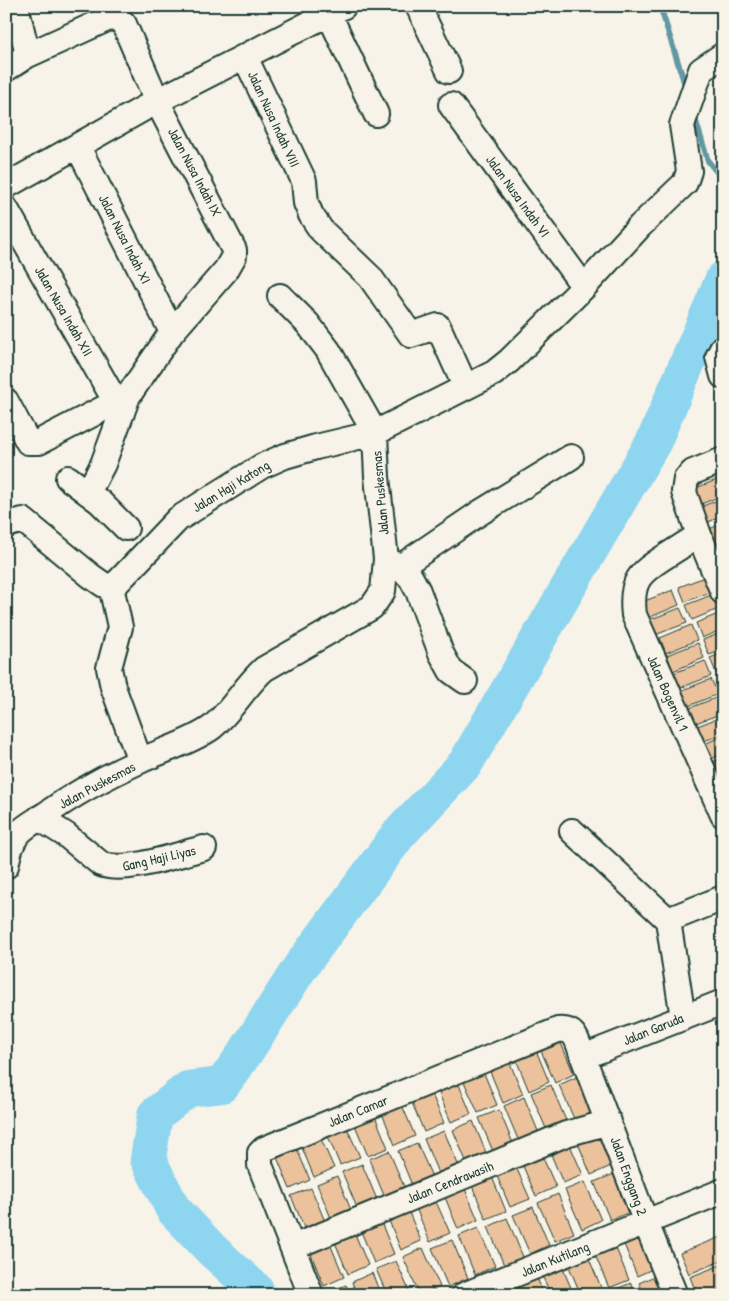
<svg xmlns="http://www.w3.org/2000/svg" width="729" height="1301" font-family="'Patrick Hand',sans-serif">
	<rect width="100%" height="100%" fill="#f7f3e8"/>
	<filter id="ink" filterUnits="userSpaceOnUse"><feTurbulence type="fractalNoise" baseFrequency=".02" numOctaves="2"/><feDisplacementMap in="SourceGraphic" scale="10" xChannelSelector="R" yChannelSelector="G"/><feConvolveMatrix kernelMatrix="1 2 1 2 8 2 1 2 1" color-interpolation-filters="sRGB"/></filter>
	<g filter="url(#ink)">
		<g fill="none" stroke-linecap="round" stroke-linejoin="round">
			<path stroke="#6298a4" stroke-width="6" d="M660 6 687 91
				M694 115 708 161 723 180"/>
			<path stroke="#8ed5ef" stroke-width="36" d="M256 1295V1290L212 1250 173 1209 148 1159 155 1115 188 1089 222 1085 245 1053 301 966 399 834 465 764 654 441 723 279"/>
		</g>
		<path fill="#ebc29b" stroke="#1f3d34" d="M719 479 723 488V495L694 507 688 491Z
			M723 498V516L701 525 695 509Z
			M723 523V541L711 546 705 531Z
			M723 544V562L712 548Z
			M712 574 718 589 685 602 679 587Z
			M673 590 679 605 648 618 642 602Z
			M719 592 723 602V607L692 620 686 605Z
			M680 608 687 623 655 635 649 620Z
			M723 612V629L702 638 696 623Z
			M691 625 697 640 666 653 660 638Z
			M723 632V650L709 655 703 640Z
			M698 643 704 658 673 671 667 655Z
			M723 653V670L716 673 710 658Z
			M705 661 711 676 680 688 674 673Z
			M723 674V691L717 676Z
			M711 679 718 694 686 707 680 691Z
			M718 697 723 708V713L693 724 687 709Z
			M723 716V734L701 742 695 727Z
			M723 736V754L708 760 702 745Z
			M723 758V776L714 779 708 764Z
			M558 1036 574 1074 555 1083 538 1044Z
			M533 1043 549 1082 529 1091 513 1052Z
			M507 1056 523 1094 503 1103 487 1064Z
			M481 1066 497 1105 478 1113 461 1075Z
			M455 1075 471 1114 451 1122 435 1084Z
			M579 1076 595 1115 576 1123 559 1085Z
			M428 1085 444 1123 424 1132 408 1093Z
			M551 1085 567 1123 547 1131 531 1093Z
			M524 1097 540 1136 520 1144 504 1106Z
			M399 1098 415 1136 395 1145 379 1106Z
			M372 1109 388 1148 368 1156 352 1118Z
			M499 1110 515 1148 495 1156 479 1118Z
			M343 1119 360 1157 340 1165 324 1127Z
			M473 1121 489 1160 469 1168 453 1130Z
			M595 1128 611 1166 591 1175 575 1136Z
			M317 1130 334 1168 314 1177 298 1138Z
			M444 1131 460 1169 440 1178 424 1139Z
			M566 1136 583 1175 563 1183 547 1145Z
			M294 1142 310 1180 290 1189 274 1150Z
			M417 1143 434 1181 414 1190 398 1151Z
			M539 1149 556 1187 536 1196 519 1157Z
			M389 1151 405 1189 385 1198 369 1159Z
			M513 1160 530 1199 510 1207 494 1169Z
			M362 1164 378 1202 358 1210 342 1172Z
			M490 1172 506 1211 486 1219 470 1181Z
			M614 1174 630 1212 610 1220 594 1182Z
			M337 1176 353 1215 333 1223 317 1184Z
			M462 1182 478 1220 458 1229 442 1190Z
			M585 1182 601 1220 582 1229 565 1190Z
			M311 1188 327 1226 307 1235 291 1196Z
			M558 1194 574 1233 555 1241 538 1203Z
			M433 1195 450 1233 430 1242 414 1203Z
			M405 1203 421 1241 401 1250 385 1211Z
			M533 1207 549 1245 530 1254 513 1215Z
			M378 1215 394 1254 374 1263 358 1224Z
			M507 1218 523 1257 504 1265 488 1227Z
			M352 1227 368 1265 348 1274 332 1235Z
			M478 1228 495 1266 475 1275 459 1236Z
			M641 1229 657 1267 637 1276 621 1237Z
			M723 1236V1260L689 1274 680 1253Z
			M328 1239 344 1277 324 1286 308 1247Z
			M452 1240 468 1278 448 1287 432 1248Z
			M613 1241 629 1280 609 1288 593 1250Z
			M423 1248 440 1287 420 1295 403 1257Z
			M587 1254 603 1292 597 1295H581L567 1262Z
			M396 1261 411 1295H387L376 1269Z
			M561 1264 574 1295H551L541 1273Z
			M723 1264V1288L705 1295H697L690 1277Z
			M372 1273 381 1295H357L352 1282Z
			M535 1273 544 1295H521L515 1282Z
			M659 1274 668 1295H645L639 1283Z
			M508 1283 513 1295H489Z
			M631 1283 636 1295H613L611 1291Z
			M346 1285 350 1295H326V1293Z"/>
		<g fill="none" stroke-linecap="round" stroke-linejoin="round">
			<g stroke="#1f3d34" stroke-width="28">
				<path id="minor" d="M16 6 28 55
					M418 6 449 71
					M329 14 376 114
					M245 57 304 181 306 203 311 215 321 230 370 277 411 335 438 326 465 386
					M6 69 28 55 107 19C115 18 119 18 124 24L157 101 234 250V256L226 270 172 332 128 396 103 464 88 493
					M451 105 584 287
					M78 147 172 332
					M6 186 157 101 344 6
					M6 209 122 413
					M723 347 718 357 723 376
					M6 401 28 442H39L116 402
					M723 460 693 472 686 479 684 492 699 535 723 592
					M68 478 100 502 126 528
					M6 525 23 520 91 576 104 585 111 586 115 585 178 519 262 466 285 456 316 447 375 433 494 373 509 361 584 287 640 226 685 183 689 171 682 125 701 70 723 55
					M699 535C688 542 677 549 666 556 639 573 630 581 634 615L723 815
					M388 560 400 567 411 578 418 591 441 653 451 671 465 681
					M400 567 481 512 571 457
					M111 586 120 627 109 668 113 687 140 761
					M39 818 66 835 101 864C125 874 178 854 204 848
					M572 831 668 920
					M6 866C8 855 11 843 18 834 25 826 37 820 46 814 75 793 109 775 142 760 164 750 191 742 211 728 232 711 244 687 264 669L372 607 383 591 386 559 377 477 375 433 328 350 308 324 280 296
					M683 1018 668 920 723 898
					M583 1057 723 1002
					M293 1247 566 1134 609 1122
					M311 1295 260 1165V1153L264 1149 558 1030C577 1028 577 1042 583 1057L646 1223 675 1295
					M464 1295 723 1191"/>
			</g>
			<use href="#minor" stroke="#f7f3e8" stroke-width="24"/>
		</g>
	</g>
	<g text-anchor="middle" stroke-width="4" stroke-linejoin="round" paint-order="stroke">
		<g font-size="14" fill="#1f3d34" stroke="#f7f3e8">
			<text transform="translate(274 119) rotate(65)" y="5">Jalan Nusa Indah VIII</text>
			<text transform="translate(195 172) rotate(62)" y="5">Jalan Nusa Indah IX</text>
			<text transform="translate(518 196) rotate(54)" y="5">Jalan Nusa Indah VI</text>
			<text transform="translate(125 239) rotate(63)" y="5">Jalan Nusa Indah XI</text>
			<text transform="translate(64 311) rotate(60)" y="5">Jalan Nusa Indah XII</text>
			<text transform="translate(231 486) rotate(-31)" y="5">Jalan Haji Katong</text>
			<text transform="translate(380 493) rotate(-95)" y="5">Jalan Puskesmas</text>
			<text transform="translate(668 693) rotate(66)" y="5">Jalan Bogenvil 1</text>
			<text transform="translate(97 785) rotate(-28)" y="5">Jalan Puskesmas</text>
			<text transform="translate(159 858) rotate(-13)" y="5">Gang Haji Liyas</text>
			<text transform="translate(653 1029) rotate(-22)" y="5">Jalan Garuda</text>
			<text transform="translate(358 1111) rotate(-22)" y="5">Jalan Camar</text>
			<text transform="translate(629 1176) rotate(70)" y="5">Jalan Enggang 2</text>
			<text transform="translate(450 1182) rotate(-22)" y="5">Jalan Cendrawasih</text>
			<text transform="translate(555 1259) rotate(-22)" y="5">Jalan Kutilang</text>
		</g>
	</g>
	<rect width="729" height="1301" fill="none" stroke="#f7f3e8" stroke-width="25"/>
	<rect x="12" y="12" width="704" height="1276" fill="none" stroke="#1f3d34" stroke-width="2" filter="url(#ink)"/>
</svg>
